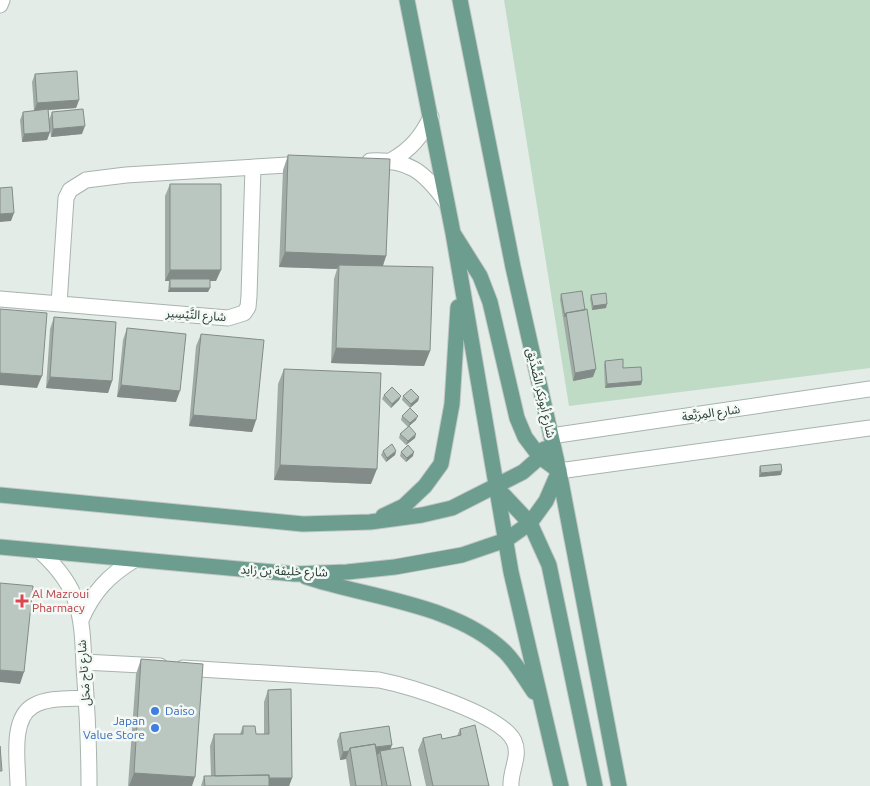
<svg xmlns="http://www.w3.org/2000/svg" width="870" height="786" font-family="Ubuntu,'Noto Sans Arabic',sans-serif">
	<rect width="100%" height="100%" fill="#e4ece8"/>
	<path fill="#bfdbc5" d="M504 0H870V368L569 406Z"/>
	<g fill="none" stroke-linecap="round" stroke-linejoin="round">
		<g stroke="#a7b4ae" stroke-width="17">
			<path id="minor" d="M0 5 2 0
				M392 160C411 149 421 137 431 117
				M370 161C408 159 424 171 446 202
				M0 299 228 318 244 313 248 307 249 296 253 167
				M59 304 66 198 70 190 86 180 126 175 304 164
				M551 436 870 389
				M559 471 870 428
				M41 552C56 566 70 582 76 602 83 623 83 645 84 667 87 706 89 746 89 786
				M81 620C93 592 108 576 134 560
				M84 662 160 666
				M183 668 379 680C409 686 501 714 514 741 521 756 510 770 511 786
				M18 786C18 764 10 719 33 706 47 697 71 699 86 698"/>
		</g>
		<g stroke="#c2c8c6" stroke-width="17">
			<path id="major" d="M407 0 453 233 511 572 561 786
				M460 0 513 267 559 471 619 786
				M496 487 530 523 549 565 595 786
				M0 495 303 524 370 522 422 515 452 508 523 472 540 457 544 449
				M383 516 404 506 425 486 441 464 452 404 458 307
				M0 547 295 574 347 572 395 567 462 555 506 540 530 523 546 501 559 471 540 457 525 437 517 418 490 302 480 276 453 233
				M306 577C369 598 456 604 505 652 516 663 525 679 534 692"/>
		</g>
		<use href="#minor" stroke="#fff" stroke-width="15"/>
		<use href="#major" stroke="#6d9d8e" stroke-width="15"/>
	</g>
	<path fill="#a0aba6" d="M35 74 79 100 76 108 48 110 50 132 47 140 22 142 20 120 23 112 34 111 32 82Z
		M52 112 82 134 51 137 49 120Z
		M288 155 386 256 383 266 430 351 424 366 331 363 334 279 337 269 279 267 283 170Z
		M170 184 216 281H210L208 292H168L169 281H165V196Z
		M561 294 593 377 573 381 560 299Z
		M591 295 606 308 592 310 590 299Z
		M54 317 112 381 108 393 46 388 50 329Z
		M127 328 176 402 117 397 123 340Z
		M201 334 256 420 252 432 189 426 196 346Z
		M605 361 623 368 642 381 641 385 605 388 604 365Z
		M284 369 371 484 274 480 278 384Z
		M384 395 401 396 399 400 391 408 382 399Z
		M403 396 419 397 418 401 410 408 416 420 409 426 415 438 406 445 399 438 400 434 408 427 401 420 402 416 410 408 402 400Z
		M383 451H396L395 455 386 462 381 455Z
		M401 452 413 456 406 462 400 456Z
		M760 466 781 475 759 477V470Z
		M141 659 192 786H128L136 674Z
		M268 690 292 778 289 786H201L204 776H211L210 746 214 734H240L243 726 256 734H264V702Z
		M460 729 489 786H426L418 750 423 738 442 739 457 736Z
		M340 733 390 749 411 786H382L379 770 382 786H350L346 759 340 760 337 741Z"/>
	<path fill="#828b87" d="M79 100 76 108 34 111 37 103Z
		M85 126 82 134 51 137 53 129Z
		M50 132 47 140 22 142 24 134Z
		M14 213 11 221 0 222V214Z
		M285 252 386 256 381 271 339 265 337 269 279 267Z
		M170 270H221L216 281H170V279L169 281H165Z
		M170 288H210L208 292H168Z
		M607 304 606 308 592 310 593 306Z
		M336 348 430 351 424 366 331 363Z
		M596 369 593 377 573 381 575 373Z
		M0 373 42 376 37 388 0 385Z
		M50 377 112 381 108 393 46 388Z
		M642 381 641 385 605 388 607 384Z
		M121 385 180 391 176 402 117 397Z
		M401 396 399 400 391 408 392 404Z
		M419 397 418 401 410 408 411 404Z
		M193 415 256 420 252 432 189 426Z
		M418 416 416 420 408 427 410 423Z
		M416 434 415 438 406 445 408 441Z
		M396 451 395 455 386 462 387 458Z
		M414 452 413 456 406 462 407 458Z
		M280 465 377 469 371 484 274 480Z
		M782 471 781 475 759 477 761 473Z
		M0 670 24 672 20 684 0 682Z
		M392 745 389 753 380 751 379 754 352 758 351 751Z
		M349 751 346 759 340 760 343 752Z
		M134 773 195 777 192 786H129Z
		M292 778 289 786H213L215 779Z"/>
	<path fill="#bac7c1" stroke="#828b87" d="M77 71 79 100 37 103 35 74Z
		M48 109 50 132 24 134 23 112Z
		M83 109 85 126 53 129 52 112Z
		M288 155 390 159 386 256 285 252Z
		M170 184H221V270H170Z
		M12 187 14 213 0 214V188Z
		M339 265 433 267 430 351 336 348Z
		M170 279H210V288H170Z
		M582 291 585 310 566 313 565 317 561 294Z
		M606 293 607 304 593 306 591 295Z
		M0 309 47 313 42 376 0 373Z
		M587 309 596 369 575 373 566 313Z
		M54 317 116 322 112 381 50 377Z
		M127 328 186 334 180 391 121 385Z
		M201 334 264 340 256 420 193 415Z
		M623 359V368L641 367 642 381 607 384 605 361Z
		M284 369 381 373 377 469 280 465Z
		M392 387 401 396 392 404 384 395Z
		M411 389 419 397 411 404 403 396Z
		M410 408 418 416 410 423 402 416Z
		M409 426 416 434 408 441 400 434Z
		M392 444 396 451 387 458 383 451Z
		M408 445 414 452 407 458 401 452Z
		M781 464 782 471 761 473 760 466Z
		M0 583 33 586 24 672 0 670Z
		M141 659 203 664 195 777 134 773Z
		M291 689 292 778H269V775L215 776 214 734H243V726H255L256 734H269L268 690Z
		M475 725 489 786H433L423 738 441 734 442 739 461 735 460 729Z
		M389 726 392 745 376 747 375 744 350 748 349 751 343 752 340 733Z
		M375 744 382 786H356L350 748Z
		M0 746 2 771H0Z
		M403 747 411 786H387L380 751Z
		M269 775V786H205L204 776Z"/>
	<path fill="#e0444e" stroke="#f4f9f6" stroke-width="2" d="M19.5 593.5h5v5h5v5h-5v5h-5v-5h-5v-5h5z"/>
	<g fill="#3f7fe0" stroke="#f4f9f6" stroke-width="2">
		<circle cx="155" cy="711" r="5"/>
		<circle cx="155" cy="728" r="5"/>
	</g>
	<g text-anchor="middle" stroke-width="5" stroke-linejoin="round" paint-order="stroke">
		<g font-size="12" fill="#253c34" stroke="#f4f9f6">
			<text transform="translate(196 315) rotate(4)" y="4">شارع التَّيْسِير</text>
			<text transform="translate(541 393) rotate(77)" y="4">شارع أبوبَكر الصِّدِّيق</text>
			<text transform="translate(711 413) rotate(-8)" y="4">شارع المِرَبَّعة</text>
			<text transform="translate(284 571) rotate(2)" y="4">شارع خليفة بن زايد</text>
			<text transform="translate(84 673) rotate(-94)" y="4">شارع تاج مَحَل</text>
		</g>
		<g font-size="12" fill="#be3a42" stroke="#f4f9f6" text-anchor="start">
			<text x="32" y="598">Al Mazroui<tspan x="32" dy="14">Pharmacy</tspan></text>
		</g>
		<g font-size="12" fill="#366cbe" stroke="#f4f9f6" text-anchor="start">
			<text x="165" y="715">Daiso</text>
			<text x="145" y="725" text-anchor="end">Japan<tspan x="145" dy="14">Value Store</tspan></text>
		</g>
	</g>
</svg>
